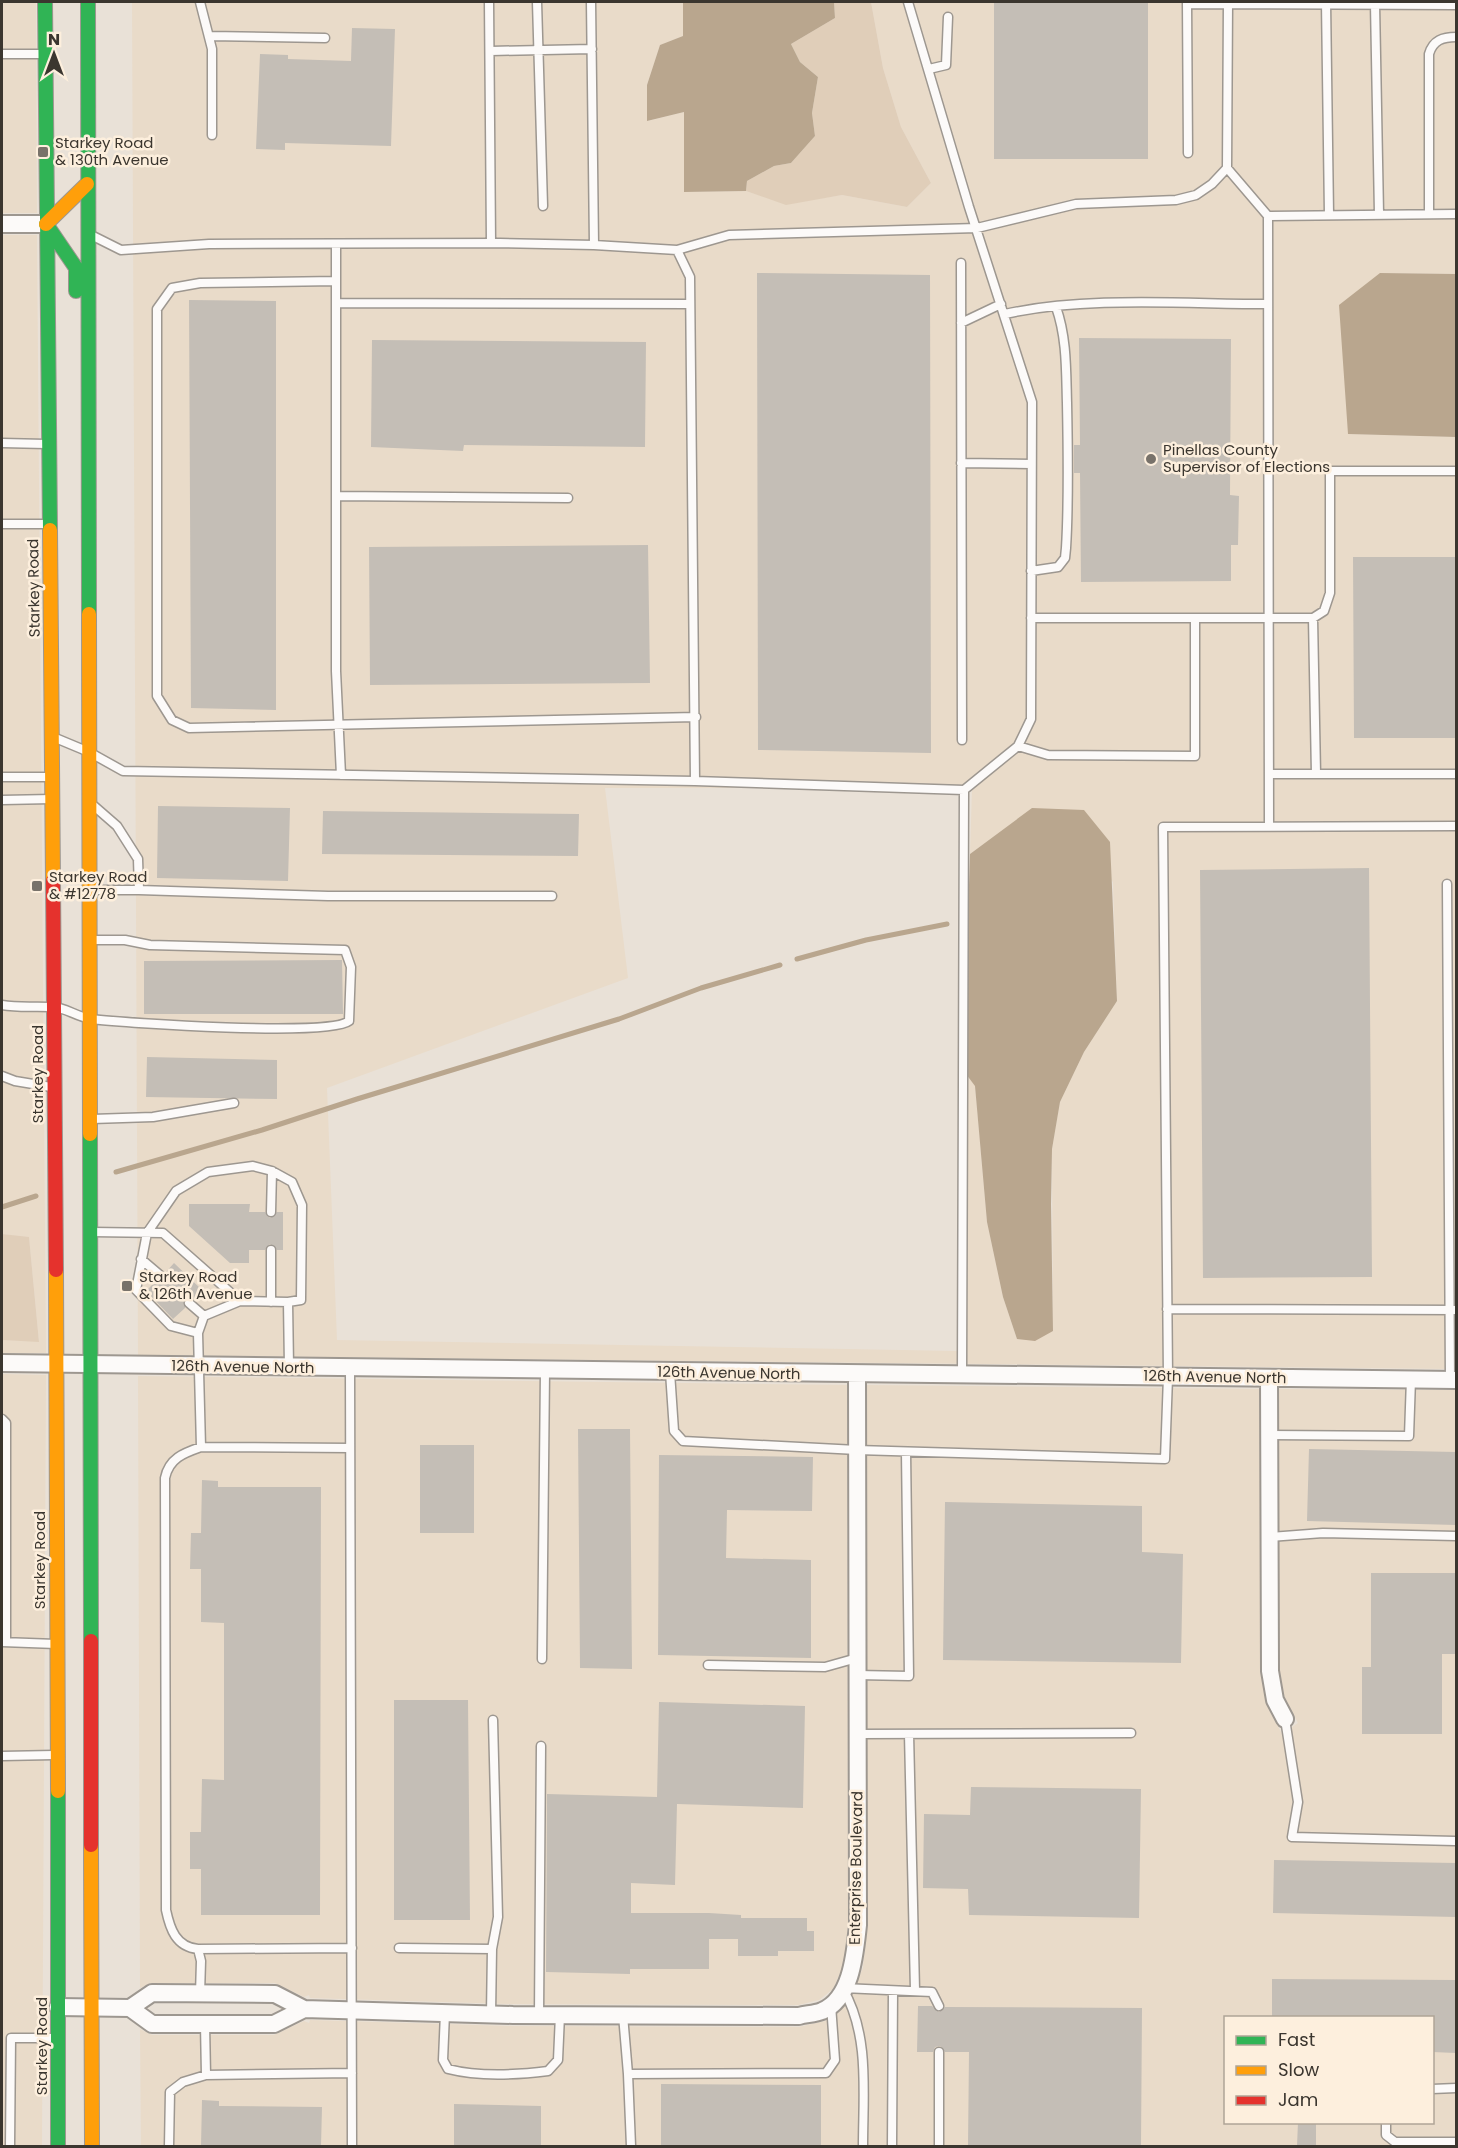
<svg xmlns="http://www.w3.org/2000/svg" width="1458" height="2148" font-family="Poppins,sans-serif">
	<rect width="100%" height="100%" fill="#e9e1d7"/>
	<path fill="#e9dbc9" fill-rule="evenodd" d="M2 2H36L37 213H2Z
		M132 2H683V36L660 45 647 85 648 121 684 112V192L746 191 786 204 842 195 907 207 931 183 901 127 883 68 871 2H1456V274L1381 273 1348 434 1456 437V1369L138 1355ZM605 788H972L970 854 1032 809 1113 882 1117 1001 1084 1052 1060 1102 1052 1149 1053 1331 1017 1339 1003 1297 987 1222 975 1085 963 1070 957 1351 337 1340 327 1088 628 978Z
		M2 235H37L46 1353H2V1340L39 1341 29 1238 2 1234Z
		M2 1374 46 1375 42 2146H2Z
		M138 1376 847 1385 848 1924 844 1964 833 1989 819 2000 798 2005 513 2004 310 1998 309 1995 304 1997 275 1983H152L140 1988Z
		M867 1385 1260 1389V1671L1266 1703 1282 1734 1298 1723 1284 1696 1279 1670V1389L1456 1390V2146H141L140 2029 152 2035H274L304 2021 309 2023 310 2020 513 2026 799 2027 825 2021 847 2005 863 1968 867 1925ZM1226 2018H1432V2122H1226Z"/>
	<path fill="#e0ceb9" d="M834 2H871L883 68 901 127 931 183 907 207 842 195 786 205 746 191 747 181 774 166 791 163 815 136 812 113 818 77 800 62 791 44 835 18Z
		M2 1234 29 1237 39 1342 2 1340Z"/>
	<path fill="#b9a68e" d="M683 2H834L835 18 791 44 800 62 818 77 812 113 815 136 791 163 774 166 747 181 746 191 684 192V112L647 121V85L660 45 683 36Z
		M1380 273 1456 274V437L1348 434 1339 305Z
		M1032 808 1084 810 1110 842 1117 1001 1084 1052 1060 1102 1052 1149 1051 1204 1053 1331 1035 1341 1017 1339 1003 1297 987 1222 975 1086 963 1070 970 854Z"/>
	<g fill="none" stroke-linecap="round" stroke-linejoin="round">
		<path stroke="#b9a68e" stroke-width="5" d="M797 959 866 940 947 924
			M116 1172 262 1130 357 1099 619 1019 701 988 780 965
			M2 1207 36 1196"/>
	</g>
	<path fill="#c4beb6" d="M994 2H1148V159H994Z
		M352 28 395 29 391 146 285 143V150L256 149 260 54 288 55V59L351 61Z
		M757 273 930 275 931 753 758 750Z
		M189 300 276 301V710L191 708Z
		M1079 338 1231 339 1230 495 1239 496 1238 545H1231V581L1081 582 1080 473H1074V445H1080Z
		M372 340 646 342 645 447 464 445 463 451 371 447Z
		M648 545 650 683 370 685 369 547Z
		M1353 557H1456V738H1354Z
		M158 806 290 808 288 881 157 878Z
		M323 811 579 814 578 856 322 854Z
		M1369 868 1372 1277 1203 1278 1200 870Z
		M342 960 343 1014H144V961Z
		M147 1057 277 1060V1099L146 1097Z
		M189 1204H250L249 1212H265L270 1218 277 1212H283V1250H277L270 1244 265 1250H249V1263H230L189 1226Z
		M174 1263 202 1290 194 1299 185 1298V1308L173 1319 146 1291 156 1281H165L166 1272Z
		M578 1429H630L632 1669 580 1668Z
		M420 1445H474V1533H420Z
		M1309 1449 1456 1452V1525L1307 1521Z
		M659 1455 813 1457 812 1511 727 1510 726 1558 811 1560V1658L658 1655Z
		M202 1480 218 1481V1487H321L320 1915H201V1869H190V1832H201L202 1779 224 1780V1623L201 1622V1569H190L191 1533H201Z
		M945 1502 1142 1506V1552L1183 1554 1181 1663 943 1660Z
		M1371 1573H1456V1654H1442V1734H1362V1667H1371Z
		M394 1700H468L470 1920H394Z
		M659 1702 805 1706 803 1808 677 1804 675 1885 631 1883V1913H709L741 1915V1918H807V1931H814V1951H778V1956H738V1939H709V1969H630V1974L546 1972 547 1794 657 1797Z
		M971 1787 1141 1789 1139 1918 969 1915 968 1889 923 1888 924 1814 970 1815Z
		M1274 1860 1456 1863V1917L1273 1913Z
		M1272 1979 1456 1980V2053L1432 2052V2018H1272Z
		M918 2006H932L939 2012 945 2007 1142 2008 1141 2146H968L969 2052H945L940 2046 935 2047 933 2052H917Z
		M661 2084 821 2085V2146H661Z
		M202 2100 219 2101V2106L322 2107 321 2146H201Z
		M454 2104 541 2106V2146H454Z
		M1298 2122H1316V2146H1297Z"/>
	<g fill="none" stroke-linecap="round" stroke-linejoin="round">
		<g stroke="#9d9790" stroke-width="11">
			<path id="lane" d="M200 2 212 49V135
				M489 2 491 243
				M537 2 543 206
				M591 2 594 245
				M908 2 969 207 1032 402 1031 719 1018 746 964 790
				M1187 2 1188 153
				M1326 2 1329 215
				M1187 4 1456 5
				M1375 4 1379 214
				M210 36 325 38
				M491 51 592 49
				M2 54H43
				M929 69 946 65 948 17
				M1227 168 1268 216 1269 826
				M1429 214V54C1433 40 1443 37 1456 37
				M1268 216 1456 214
				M336 244V671L341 775
				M677 250 729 235 977 228 1076 204 1176 200 1196 195 1212 184 1227 168 1228 2
				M961 263 962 740
				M336 281 200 283 172 288 157 309V696L172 720 189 728 696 717
				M336 303 690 304
				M1005 314C1086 296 1184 304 1268 304
				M961 323 1001 304
				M2 443 46 444
				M961 463 1031 464
				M336 496 568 498
				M2 524H49
				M1031 571 1058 567 1065 558 1066 548C1069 500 1068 451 1067 403 1066 371 1067 338 1056 307
				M1031 618H1313L1324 611 1330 593V471H1456
				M1313 618 1316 774
				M53 737 89 752 123 771 695 781 690 277 677 250 594 245 500 243 209 244 121 250 93 236
				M1018 746 1048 755 1195 756V618
				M1269 774H1456
				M2 777H51
				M695 781 964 790 962 1375
				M2 800 52 799
				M1447 884 1450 1380
				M91 890H139L138 859 117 826 94 806
				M139 890 328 896H552
				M2 1005C19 1008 34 1006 52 1007 65 1007 77 1017 91 1019 127 1023 329 1037 349 1021L351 967 345 950 150 945 125 940H92
				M2 1076 15 1081 51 1087
				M92 1119 153 1117 234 1103
				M271 1212 272 1171
				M92 1232 163 1233 240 1301
				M271 1250V1302
				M141 1259 161 1276
				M189 1303 204 1316
				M1167 1309 1456 1310
				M198 1333 171 1326 136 1290 147 1233 176 1191 208 1172 253 1166 272 1171 292 1182 302 1205 301 1300 288 1302
				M350 1368 352 2146
				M670 1372 674 1431 683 1441 857 1450 1165 1459 1168 1377 1163 827 1456 826
				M2 1419 6 1423V1642
				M1269 1435 1409 1436 1411 1379
				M201 1447 350 1448
				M1269 1537 1323 1533 1456 1536
				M2 1642 56 1644
				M542 1659 545 1371
				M708 1665 825 1667 857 1658
				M857 1675 909 1676 906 1452
				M1285 1719 1298 1802 1292 1837 1455 1841
				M857 1734 1131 1733
				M909 1734 915 1990
				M2 1756 54 1755
				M399 1948 492 1949 491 2014
				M198 1949 352 1948
				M492 1949 498 1917 493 1720
				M843 1988 932 1992 939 2006
				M843 1989C870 2035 863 2094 863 2146
				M200 1994 201 1961 198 1949C176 1947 170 1929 166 1910L165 1478C169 1458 184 1453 201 1447L198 1333 204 1316 240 1301 288 1302 289 1367
				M445 2013 443 2060 448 2069C479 2077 516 2075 548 2071L558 2060 560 2015
				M539 2015 541 1746
				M623 2015 628 2074 826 2073 835 2060 831 2005
				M628 2074 631 2146
				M206 2075 352 2073
				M1432 2089 1456 2088
				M1386 2122V2135L1395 2142H1456
				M10 2146 11 2038H55
				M169 2146 170 2092 183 2082 206 2075 205 2024
				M892 2146 893 1991
				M939 2146V2052"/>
		</g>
		<g stroke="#9d9790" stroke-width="20">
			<path id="street" d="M2 224H46
				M2 1363 1456 1380
				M1269 1378 1270 1671 1275 1700 1285 1719
				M58 2007 130 2008 152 1993 275 1994 304 2009 513 2015 799 2016C806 2014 815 2014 822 2011 852 1999 855 1952 858 1925L857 1374
				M130 2008 152 2024H274L304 2009"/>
		</g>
		<g stroke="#9d9790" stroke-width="16">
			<path id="fast" d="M45 2 50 530
				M88 2 89 614
				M46 224 76 268V291
				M90 1134 91 1641
				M58 1791V2146"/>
		</g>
		<g stroke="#9d9790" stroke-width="16">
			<path id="slow" d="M46 224 87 184
				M50 530 53 881
				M89 614 90 1134
				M56 1270 58 1791
				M91 1845 92 2146"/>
		</g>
		<g stroke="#9d9790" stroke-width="16">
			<path id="jam" d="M53 881 56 1270
				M91 1641V1845"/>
		</g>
		<use href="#lane" stroke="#fcfaf9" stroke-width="8"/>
		<use href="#street" stroke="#fcfaf9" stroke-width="16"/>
		<use href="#fast" stroke="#30b455" stroke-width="14"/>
		<use href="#slow" stroke="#ff9f0a" stroke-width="14"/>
		<use href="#jam" stroke="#e5322d" stroke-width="14"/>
	</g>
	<g fill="#78726a" stroke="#fdefdd" stroke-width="2">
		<rect x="37" y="146" width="12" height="12" rx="3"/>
		<circle cx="1151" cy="459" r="6"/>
		<rect x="31" y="880" width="12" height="12" rx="3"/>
		<rect x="121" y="1280" width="12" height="12" rx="3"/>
	</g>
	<g text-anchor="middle" stroke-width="5" stroke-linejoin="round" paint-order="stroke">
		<g font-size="15" fill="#3b362f" stroke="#fdefdd" text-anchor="start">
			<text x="55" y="148">Starkey Road<tspan x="55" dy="17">&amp; 130th Avenue</tspan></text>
			<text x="1163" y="455">Pinellas County<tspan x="1163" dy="17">Supervisor of Elections</tspan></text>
			<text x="49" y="882">Starkey Road<tspan x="49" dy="17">&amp; #12778</tspan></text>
			<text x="139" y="1282">Starkey Road<tspan x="139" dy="17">&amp; 126th Avenue</tspan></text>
		</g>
		<g font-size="15" fill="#3b362f" stroke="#fdefdd">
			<text transform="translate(34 588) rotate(-91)" y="5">Starkey Road</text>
			<text transform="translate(38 1074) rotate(-90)" y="5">Starkey Road</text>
			<text transform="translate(243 1367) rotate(1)" y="5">126th Avenue North</text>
			<text transform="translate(729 1373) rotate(1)" y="5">126th Avenue North</text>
			<text transform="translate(1215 1377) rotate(1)" y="5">126th Avenue North</text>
			<text transform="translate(40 1560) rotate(-90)" y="5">Starkey Road</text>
			<text transform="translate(856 1868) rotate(-89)" y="5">Enterprise Boulevard</text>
			<text transform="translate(42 2046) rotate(-90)" y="5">Starkey Road</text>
		</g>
	</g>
	<rect width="1458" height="2148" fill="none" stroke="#3b362f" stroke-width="6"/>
	<rect x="1224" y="2016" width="210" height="108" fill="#fdefdd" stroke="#afa597" stroke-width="1.5"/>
	<rect x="1236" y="2036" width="30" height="9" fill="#30b455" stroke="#afa597" stroke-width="1.5"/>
	<text x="1278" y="2046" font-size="18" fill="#3b362f">Fast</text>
	<rect x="1236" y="2066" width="30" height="9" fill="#ff9f0a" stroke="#afa597" stroke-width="1.5"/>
	<text x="1278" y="2076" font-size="18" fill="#3b362f">Slow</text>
	<rect x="1236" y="2096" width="30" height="9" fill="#e5322d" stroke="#afa597" stroke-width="1.5"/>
	<text x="1278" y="2106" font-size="18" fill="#3b362f">Jam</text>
	<g transform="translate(54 54)" stroke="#fdefdd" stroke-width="4.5" paint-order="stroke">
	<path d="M0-4.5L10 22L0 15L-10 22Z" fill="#3b362f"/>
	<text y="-9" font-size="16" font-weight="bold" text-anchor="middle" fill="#3b362f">N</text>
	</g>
</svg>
